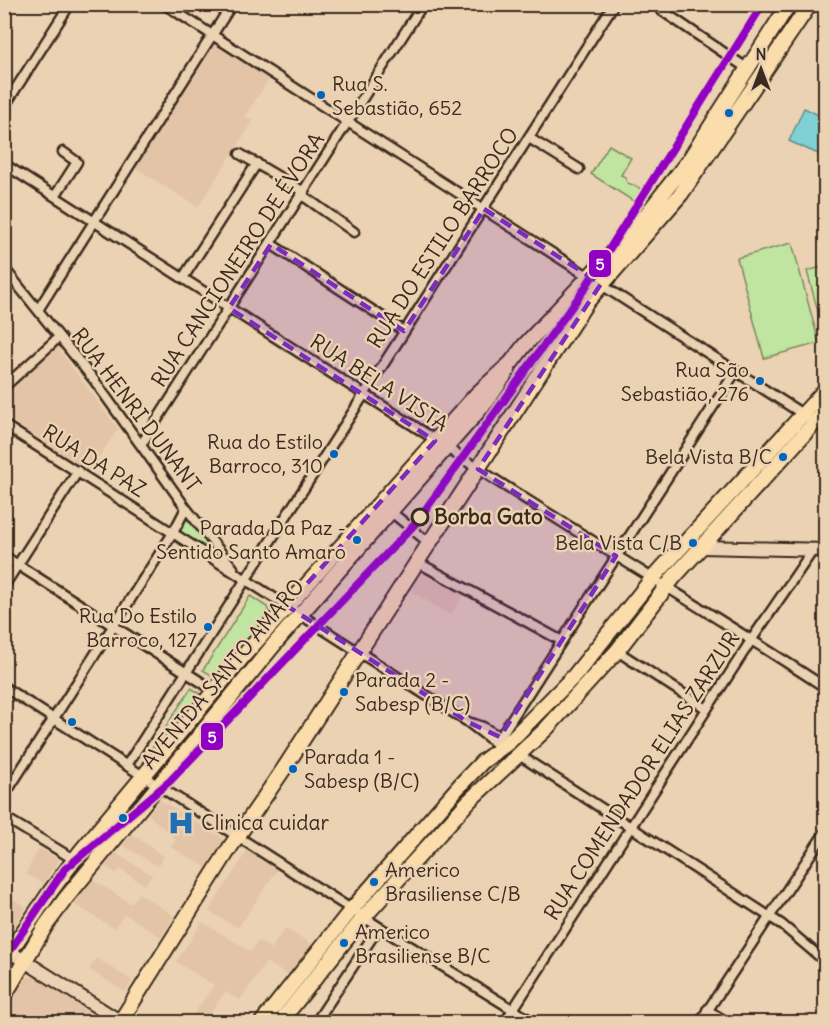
<svg xmlns="http://www.w3.org/2000/svg" width="830" height="1027" font-family="Delius,sans-serif">
	<rect width="100%" height="100%" fill="#ead2b2"/>
	<filter id="ink" filterUnits="userSpaceOnUse"><feTurbulence type="fractalNoise" baseFrequency=".0167" numOctaves="2"/><feDisplacementMap in="SourceGraphic" scale="12" xChannelSelector="R" yChannelSelector="G"/><feConvolveMatrix kernelMatrix="1 2 1 2 8 2 1 2 1" color-interpolation-filters="sRGB"/></filter>
	<g filter="url(#ink)">
		<path fill="#e3c4a6" d="M212 42 269 79 245 116 253 121 198 207 134 167Z
			M57 347 118 429 89 471 5 416V396Z
			M422 569 464 594 450 615 409 590Z
			M160 800 224 839 206 867 171 847 176 840 148 814Z
			M131 833 164 857 158 866 122 845Z
			M39 848 59 860 43 883 26 874Z
			M247 851 277 870 238 928 209 911Z
			M115 853 152 875 145 885 120 869 116 873 105 866Z
			M93 880 131 904 139 893 174 916 161 937 125 914 114 928 74 904Z
			M4 894 26 907 14 927 5 921Z
			M202 922 251 952 258 941 271 949 285 928 315 946 289 976 266 962 240 1000 225 992 204 1022H188L214 985 176 962Z
			M97 958 132 981 125 992 89 969Z
			M24 977H36L104 1022H5V1010Z"/>
		<path fill="#c0e5a0" stroke="#7e885f" stroke-width="1.5" d="M609 145 631 158 621 175 625 177 627 183 636 186 652 197 644 208 591 174Z
			M792 243 819 343 764 358 737 258Z
			M825 266V318L820 319 807 271Z
			M187 511 224 563 176 533Z
			M250 596 267 607 269 612 218 675 213 676 203 670Z
			M191 688 199 693V698L144 763 143 762Z"/>
		<path fill="#80d1d7" stroke="#648e8d" stroke-width="1.5" d="M804 108 825 118V157L789 141Z"/>
		<g fill="none" stroke-linecap="round" stroke-linejoin="round">
			<g stroke="#3b2a1e" stroke-width="13">
				<path id="street" d="M164 4 826 429
					M773 4 784 11
					M661 10 748 69
					M4 107 70 4
					M529 138 579 169
					M240 154 304 192
					M4 164 436 440C476 469 518 494 559 520 648 576 738 630 826 688
					M302 195 354 232
					M55 196 77 162 63 152
					M271 244 404 331
					M4 268 94 380 186 508 233 568
					M183 278 257 163
					M4 285 12 278
					M38 310 232 4
					M4 387 59 337
					M4 425 468 722 502 748
					M141 445 423 4
					M390 511 429 543
					M4 556 215 691
					M417 562 562 641
					M4 586 78 471
					M617 651 707 709
					M4 687 379 927 533 1022
					M471 723 483 727 505 740
					M500 737 736 371
					M519 755 781 924 826 962
					M127 765 614 4
					M4 796 173 533 186 508
					M4 817 75 860
					M707 1010 727 1022
					M316 1022 379 927
					M505 1022 752 639 813 550
					M700 1022 826 831"/>
			</g>
			<g stroke="#3b2a1e" stroke-width="16">
				<path id="secondary" d="M701 547 826 550
					M4 948 121 1022"/>
			</g>
			<g stroke="#3b2a1e" stroke-width="18">
				<path id="primary" d="M4 960 50 892 81 851 245 654 477 394 511 363 524 346 643 219 689 160 789 4
					M4 996 46 925 66 898 277 641 487 401 508 370
					M120 1022 231 846 285 767 417 562 586 303 681 194 810 4
					M262 1022 352 909 462 783 482 762 509 742 575 675 652 579 826 389
					M280 1022 364 917 469 801 546 729 617 651 674 577 826 410"/>
			</g>
			<use href="#street" stroke="#ead2b2" stroke-width="8"/>
			<use href="#secondary" stroke="#ead2b2" stroke-width="12"/>
			<use href="#primary" stroke="#faddab" stroke-width="14"/>
			<g stroke="#ead2b2" stroke-width="12">
				<path id="metro-1" d="M4 959 65 869 170 781 415 524 583 291 763 4"/>
			</g>
			<use href="#metro-1" stroke="#9200c3" stroke-width="8"/>
		</g>
	</g>
	<path fill="#7b2cbf" fill-opacity="0.2" stroke="#7b2cbf" stroke-width="4.5" stroke-dasharray="12 8" stroke-linejoin="round" d="M484 209 601 284 478 469 616 556 500 737 468 722 287 606 435 441 229 308 271 244 404 331Z"/>
	<defs>
		<g id="hospital-bare" transform="scale(2.07)"><path d="M-5-5h3v3.5h4V-5h3V5h-3V1.5h-4V5h-3Z" fill="#1f6fb2" stroke="#ead2b2" stroke-width="2.5" paint-order="stroke"/></g>
	</defs>
	<g fill-rule="evenodd">
		<use href="#hospital-bare" x="181" y="823"/>
	</g>
	<g fill="#0065bd" stroke="#ead2b2" stroke-width="2">
		<circle cx="321" cy="95" r="5"/>
		<circle cx="729" cy="113" r="5"/>
		<circle cx="760" cy="381" r="5"/>
		<circle cx="334" cy="454" r="5"/>
		<circle cx="783" cy="457" r="5"/>
		<circle cx="357" cy="540" r="5"/>
		<circle cx="693" cy="543" r="5"/>
		<circle cx="208" cy="627" r="5"/>
		<circle cx="344" cy="692" r="5"/>
		<circle cx="72" cy="722" r="5"/>
		<circle cx="293" cy="769" r="5"/>
		<circle cx="123" cy="818" r="5"/>
		<circle cx="374" cy="882" r="5"/>
		<circle cx="344" cy="943" r="5"/>
	</g>
	<circle fill="#ead2b2" stroke="#3b2a1e" stroke-width="3" cx="420" cy="517" r="8"/>
	<g text-anchor="middle" stroke-width="5" stroke-linejoin="round" paint-order="stroke">
		<g font-size="20" fill="#3b2a1e" stroke="#ead2b2" text-anchor="end">
			<text x="332" y="91" text-anchor="start">Rua S.<tspan x="332" dy="24">Sebastião, 652</tspan></text>
			<text x="749" y="377">Rua São<tspan x="749" dy="24">Sebastião, 276</tspan></text>
			<text x="323" y="449">Rua do Estilo<tspan x="323" dy="24">Barroco, 310</tspan></text>
			<text x="772" y="464">Bela Vista B/C</text>
			<text x="346" y="535">Parada Da Paz -<tspan x="346" dy="24">Sentido Santo Amaro</tspan></text>
			<text x="682" y="550">Bela Vista C/B</text>
			<text x="197" y="623">Rua Do Estilo<tspan x="197" dy="24">Barroco, 127</tspan></text>
			<text x="355" y="687" text-anchor="start">Parada 2 -<tspan x="355" dy="24">Sabesp (B/C)</tspan></text>
			<text x="304" y="764" text-anchor="start">Parada 1 -<tspan x="304" dy="24">Sabesp (B/C)</tspan></text>
			<text x="385" y="877" text-anchor="start">Americo<tspan x="385" dy="24">Brasiliense C/B</tspan></text>
			<text x="355" y="939" text-anchor="start">Americo<tspan x="355" dy="24">Brasiliense B/C</tspan></text>
		</g>
		<g font-size="21" fill="#3b2a1e" stroke="#ead2b2">
			<text transform="translate(443 238) rotate(-57)" y="7">RUA DO ESTILO BARROCO</text>
			<text transform="translate(238 260) rotate(-57)" y="7">RUA CANCIONEIRO DE ÉVORA</text>
			<text transform="translate(379 383) rotate(33)" y="7">RUA BELA VISTA</text>
			<text transform="translate(136 410) rotate(53)" y="7">RUA HENRI DUNANT</text>
			<text transform="translate(94 461) rotate(32)" y="7">RUA DA PAZ</text>
			<text transform="translate(223 674) rotate(-50)" y="7">AVENIDA SANTO AMARO</text>
			<text transform="translate(642 776) rotate(-57)" y="7">RUA COMENDADOR ELIAS ZARZUR</text>
		</g>
		<g font-size="21" font-weight="bold" fill="#3b2a1e" stroke="#ead2b2" text-anchor="start">
			<text x="434" y="524">Borba Gato</text>
		</g>
		<g font-size="21" fill="#3b2a1e" stroke="#ead2b2" text-anchor="start">
			<text x="201" y="830">Clinica cuidar</text>
		</g>
	</g>
	<g stroke="#ead2b2" stroke-width="2">
		<rect x="588" y="249" width="24" height="29" rx="6" fill="#9200c3"/>
		<rect x="200" y="722" width="24" height="29" rx="6" fill="#9200c3"/>
	</g>
	<g font-size="16" text-anchor="middle" font-weight="bold" fill="#fff">
		<text x="600" y="270">5</text>
		<text x="212" y="743">5</text>
	</g>
	<rect width="830" height="1027" fill="none" stroke="#ead2b2" stroke-width="24"/>
	<rect x="12" y="12" width="806" height="1003" fill="none" stroke="#3b2a1e" stroke-width="2" filter="url(#ink)"/>
	<g transform="translate(761 69)" stroke="#ead2b2" stroke-width="4.5" paint-order="stroke">
	<path d="M0-4.5L10 22L0 15L-10 22Z" fill="#3b2a1e"/>
	<text y="-9" font-size="16" font-weight="bold" text-anchor="middle" fill="#3b2a1e">N</text>
	</g>
</svg>
